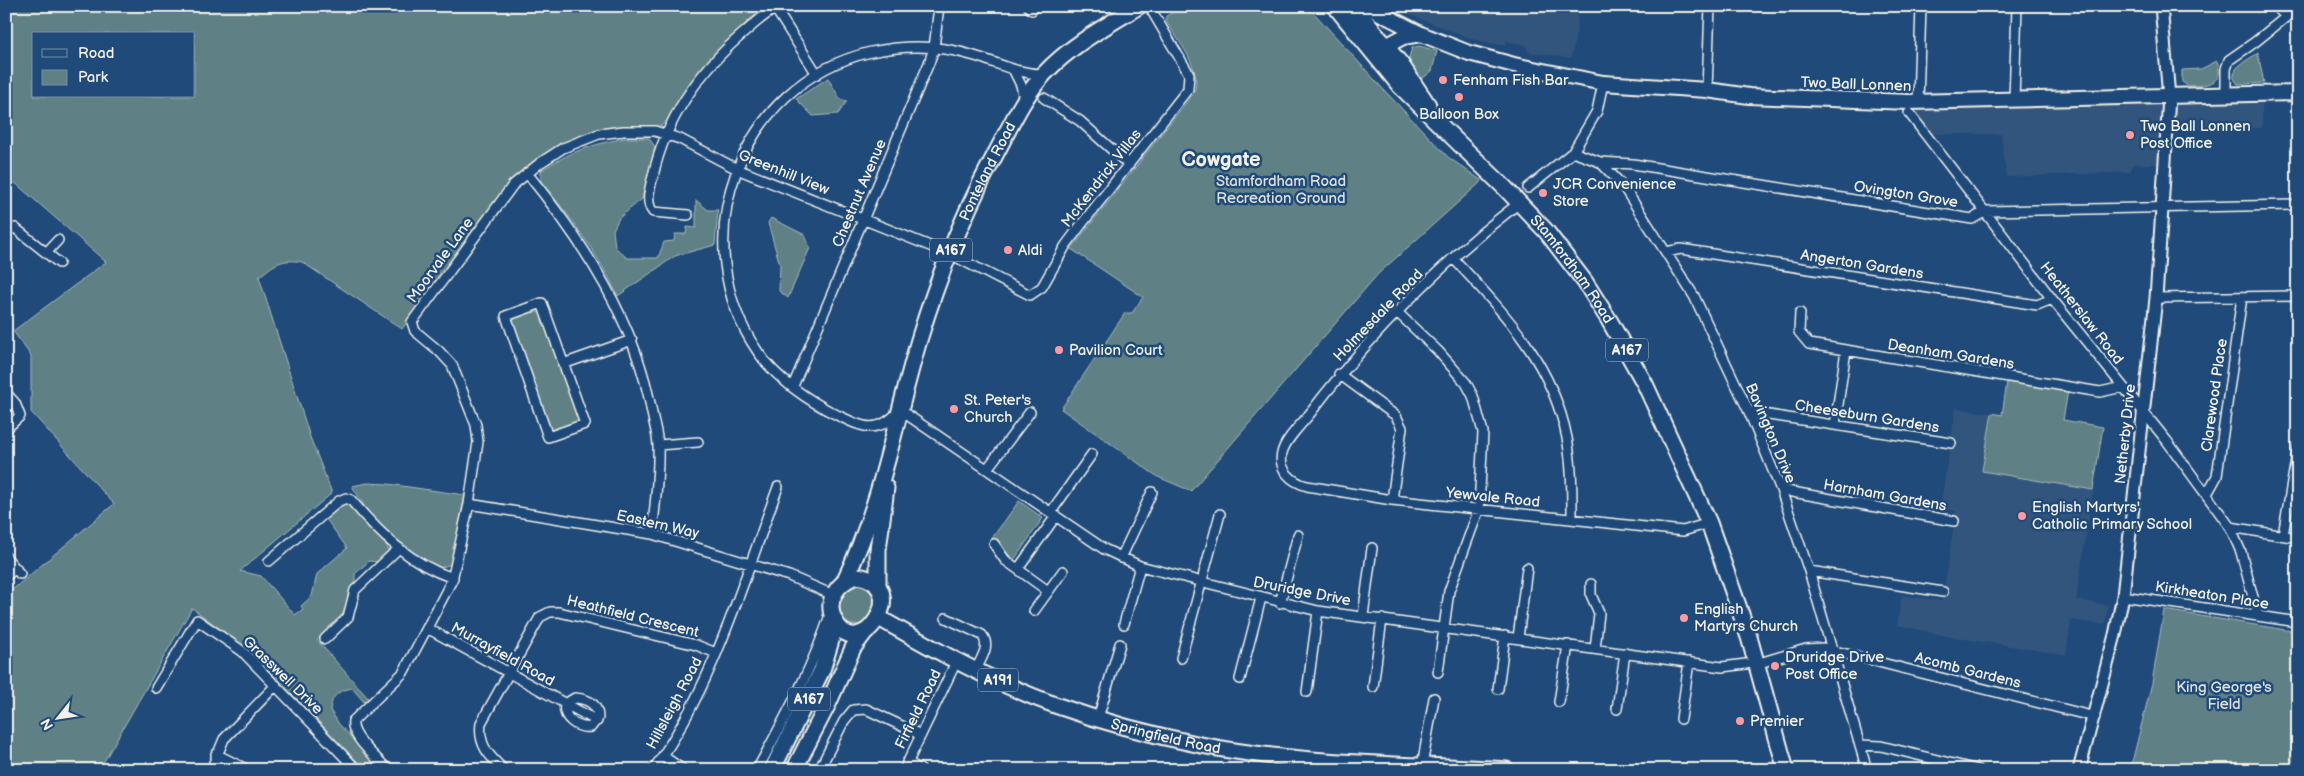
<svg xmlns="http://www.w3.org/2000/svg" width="2304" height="776" font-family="'Balsamiq Sans',sans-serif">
	<rect width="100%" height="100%" fill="#1f4a7a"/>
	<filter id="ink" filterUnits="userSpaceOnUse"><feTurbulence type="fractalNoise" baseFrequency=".02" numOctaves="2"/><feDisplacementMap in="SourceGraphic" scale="10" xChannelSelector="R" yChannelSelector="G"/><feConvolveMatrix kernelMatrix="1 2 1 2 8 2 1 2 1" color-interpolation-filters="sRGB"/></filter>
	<g filter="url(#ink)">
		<path fill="#33557d" d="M1392 6H1578L1577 30 1571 58 1528 52 1526 45 1506 41 1505 46 1476 40 1425 21Z
			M2262 87V128L2174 129 2169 164H2132L2131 172 2006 177 2001 134H1930L1917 120 1915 97Z
			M2007 382 2068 391 2063 420 2103 427 2076 600 2108 605 2105 625 2071 620 2066 655 1947 636 1897 625 1902 595 1942 601 1956 511 1940 508 1956 408 2001 415Z"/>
		<path fill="#5e8186" stroke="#a9b9b7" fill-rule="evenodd" d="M6 6H772L721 47 688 88 668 122 656 128 613 127 575 138 559 146 503 191 402 329 302 262C282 258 274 264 259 277L310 437 332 493 240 571 261 576 295 615 303 609 301 606 312 596 317 574 347 548 326 519 341 504 346 503 387 546 389 553 380 562 369 561 355 574V584C348 592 352 600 348 609 343 623 328 631 317 640L368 698 364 702 352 688C338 691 332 695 330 710L339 724 381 770H366L246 648 192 608 99 770H6V595L114 504 31 412V356L13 331 106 262 6 175ZM34 34H194V96H34Z
			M1184 6H1296L1314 13 1384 90 1448 157 1482 181 1378 274 1191 491 1158 477 1061 409 1125 313H1132L1143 297 1071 249 1194 93C1203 69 1178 41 1166 21V16Z
			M1419 46 1437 51 1432 71 1422 79 1411 65 1409 57 1412 48Z
			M2258 53 2264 83 2238 84C2224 70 2248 60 2258 53Z
			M2217 61C2226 85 2205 85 2188 86L2182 82V70L2201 69Z
			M828 78 840 99 847 101 838 114 813 116 796 99Z
			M625 138H649L655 147 642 199 619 218 613 230 615 247 627 258H658L664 242 674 241 675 234H686L687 227 696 228V200L708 210H718L715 245 675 256 618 296C598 254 571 217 541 182V171C570 151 591 145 625 138Z
			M771 218 805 235 810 248 788 298 779 291 780 265 768 223Z
			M540 312 579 420 566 430 549 431 510 322 523 313Z
			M2007 382 2068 391 2063 420 2103 427 2093 490 1982 471 1992 413 2002 415Z
			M367 483 388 484 465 495 451 564 440 568C416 555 389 541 373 519 365 508 359 497 352 486Z
			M1019 501 1043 518 1014 560 992 538Z
			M856 583 869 587C878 603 875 610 865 624 836 631 833 606 847 587Z
			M2164 610 2298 632V770H2130L2152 683Z"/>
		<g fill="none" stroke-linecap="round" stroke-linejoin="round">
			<g stroke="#f4f1e8" stroke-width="12">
				<path id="minor" d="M1028 6 1032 10
					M2276 6 2286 17
					M775 8 817 74
					M1014 71 1021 85 1024 99
					M1044 74C1015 74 997 62 971 55 939 45 904 45 871 52 738 82 682 243 758 352 776 379 809 401 837 415 864 428 878 435 900 410L1104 549 1140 566 1318 611 1722 667 1746 664
					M1707 90 1710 6
					M2226 95V69L2229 60 2255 42 2286 17 2295 6
					M1044 98 1080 121 1129 165
					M2014 100 2017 6
					M1918 102 1921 6
					M1909 113 2052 299 2167 441 2230 527 2241 552 2258 616
					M1573 152 1600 162 1623 186 1694 296 1749 412 1781 490 1809 571 1867 770
					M1600 162 1633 164 1972 219 1986 211 2298 205
					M527 173C584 243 636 322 652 413 654 424 658 436 658 447 659 476 655 505 652 534
					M1528 188 1573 152 1597 111 1603 83
					M1519 203C1440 264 1368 337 1308 416 1299 427 1285 440 1282 453 1278 470 1292 482 1307 486L1392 500 1683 531 1709 523
					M688 215 653 212C645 202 650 188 653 176 666 118 701 69 746 31 756 22 767 12 780 6
					M6 228 8 230 15 228 59 263
					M47 252 58 240
					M1666 252 1681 249 2037 305 2052 299
					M1454 259C1504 313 1552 362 1567 438 1572 464 1572 491 1572 518
					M2156 298 2298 296
					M542 303 585 424 548 437 506 316Z
					M1397 312 1438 351 1466 383 1473 396 1483 432 1479 509 1449 591 1438 672
					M1800 313 1799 332 1809 344 2100 392 2123 387
					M563 364 632 340
					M1339 374 1396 416 1402 428 1392 500
					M793 386 929 63 934 48 939 6
					M6 393 15 403 20 416 6 429
					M1749 412 1951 443
					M1835 425 1846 350
					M658 445 698 442
					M987 469 1030 412
					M1781 490 1954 521
					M2207 494 2217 476 2242 297
					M469 504 652 534 789 576 833 595
					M1051 512 1092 454
					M2230 527 2298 538
					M2283 535 2298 448
					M994 544 1005 560 1048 591
					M6 557 20 574
					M1121 558 1152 492
					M269 561 339 501 346 498 351 500C379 533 410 564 453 578
					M1018 569 1056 516
					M1809 571 1943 592
					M6 576 16 568
					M1591 584V595L1599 613 1595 649
					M2123 596 2298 622
					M1280 603 1298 535
					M1034 611 1063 571
					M1363 616 1372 548
					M946 618 982 635C991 646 981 658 976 670
					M1124 624 1140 566
					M427 628 597 721
					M1518 638 1527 568
					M325 639 348 617 355 590 399 548
					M1181 658 1220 514
					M1756 664 1806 649 1823 648 2095 717
					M1240 679 1261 598
					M1373 687 1382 619
					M156 688 197 620 242 651 357 770
					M1498 689 1505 636
					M1307 692 1318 611
					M575 698C588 699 598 704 598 718L591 727C577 729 562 718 565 704Z
					M1559 702 1568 645
					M1617 709 1625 653
					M1098 718 1120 644
					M1681 719 1689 662
					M1860 745 1881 746 1978 770
					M216 754 248 770
					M663 756 683 770
					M907 762 921 770
					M1422 766 1434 698
					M211 770 224 739 276 685
					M388 770C377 758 350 736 353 721L403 673 427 628 452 580 469 504 478 442 476 425 452 365 439 351 415 331 412 322 513 185 540 163 563 148 599 134 624 131H655L680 139 737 169 950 254 1030 295 1042 287 1066 245 1081 225 1188 89 1189 74 1149 6
					M504 770C489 756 478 745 481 723L540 617 550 612H559L696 645 716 653
					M653 770C713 687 743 582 778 487
					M757 770C785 718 813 667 831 612
					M819 770 844 721 853 710 866 709 921 735
					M904 770 957 660"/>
			</g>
			<g stroke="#f4f1e8" stroke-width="15">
				<path id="tertiary" d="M2079 770 2115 635 2123 596 2156 298 2162 209 2169 97 2161 6"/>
			</g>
			<g stroke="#f4f1e8" stroke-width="18">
				<path id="secondary" d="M1366 6 1421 34 1469 53 1514 65 1603 83 1707 90 1749 96 1909 102 2298 93
					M1378 50 1403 37 1421 34"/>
			</g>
			<g stroke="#f4f1e8" stroke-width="19">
				<g id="primary">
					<path id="s1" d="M1335 6 1400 86 1505 188 1546 231 1585 282 1609 320 1645 384 1709 523 1749 637 1786 770"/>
					<path d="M1353 6 1400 63 1428 105"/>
					<path id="s2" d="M879 618C935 650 994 683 1055 705 1103 722 1152 735 1201 745 1301 765 1405 764 1507 770"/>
				</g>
			</g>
			<g stroke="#f4f1e8" stroke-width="19">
				<g id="trunk">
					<path d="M857 576C915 584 859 668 835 621 824 602 837 582 857 576Z"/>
					<path id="s3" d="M844 582C881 506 895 421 919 340 938 277 964 213 995 155 1010 127 1023 97 1044 74 1071 45 1106 26 1139 6"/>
					<path d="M878 587V550L886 488"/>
					<path d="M772 770 822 670 836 624"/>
					<path d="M794 770 829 702 853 648 865 632"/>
				</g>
			</g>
			<use href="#minor" stroke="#1f4a7a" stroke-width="9"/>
			<use href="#tertiary" stroke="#1f4a7a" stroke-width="11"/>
			<use href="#secondary" stroke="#1f4a7a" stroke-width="14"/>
			<use href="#primary" stroke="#1f4a7a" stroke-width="15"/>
			<use href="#trunk" stroke="#1f4a7a" stroke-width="15"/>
		</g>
	</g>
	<g fill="#ff9aa2" stroke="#1f4a7a" stroke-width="2">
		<circle cx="1443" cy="80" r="5"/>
		<circle cx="1459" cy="97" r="5"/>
		<circle cx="2130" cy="135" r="5"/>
		<circle cx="1543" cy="193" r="5"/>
		<circle cx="1008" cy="250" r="5"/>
		<circle cx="1059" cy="350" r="5"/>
		<circle cx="954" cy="409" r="5"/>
		<circle cx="2022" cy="516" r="5"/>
		<circle cx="1684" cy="618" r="5"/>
		<circle cx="1775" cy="666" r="5"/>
		<circle cx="1740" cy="721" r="5"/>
	</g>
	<g text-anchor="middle" stroke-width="5" stroke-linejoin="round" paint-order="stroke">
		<g fill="#1f4a7a" stroke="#b4bfc7" stroke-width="1">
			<rect x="930" y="238.5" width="42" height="23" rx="4"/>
			<rect x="1606" y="338.5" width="42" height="23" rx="4"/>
			<rect x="978" y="668.5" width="40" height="23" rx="4"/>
			<rect x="788" y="687.5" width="42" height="23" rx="4"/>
		</g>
		<g font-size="14" font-weight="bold" fill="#f4f1e8">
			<text x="951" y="255">A167</text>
			<text x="1627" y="355">A167</text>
			<text x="998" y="685">A191</text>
			<text x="809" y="704">A167</text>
		</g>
		<g font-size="15" fill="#f4f1e8" stroke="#1f4a7a" text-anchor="start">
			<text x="1453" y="85">Fenham Fish Bar</text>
			<text x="1459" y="119" text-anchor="middle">Balloon Box</text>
			<text x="2140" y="131">Two Ball Lonnen<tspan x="2140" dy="17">Post Office</tspan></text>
			<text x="1553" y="189">JCR Convenience<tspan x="1553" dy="17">Store</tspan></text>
			<text x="1018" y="255">Aldi</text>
			<text x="1069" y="355">Pavilion Court</text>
			<text x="964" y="405">St. Peter's<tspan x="964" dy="17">Church</tspan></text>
			<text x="2032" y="512">English Martyrs'<tspan x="2032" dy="17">Catholic Primary School</tspan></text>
			<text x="1694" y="614">English<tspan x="1694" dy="17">Martyrs Church</tspan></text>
			<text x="1785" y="662">Druridge Drive<tspan x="1785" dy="17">Post Office</tspan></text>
			<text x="1750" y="726">Premier</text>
		</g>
		<g font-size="15" fill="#f4f1e8" stroke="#1f4a7a">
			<text transform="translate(1856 84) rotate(2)" y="5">Two Ball Lonnen</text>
			<text transform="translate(784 172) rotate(22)" y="5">Greenhill View</text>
			<text dy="5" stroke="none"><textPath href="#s3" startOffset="436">Ponteland Road</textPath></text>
			<text transform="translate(1101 178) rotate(-52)" y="5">McKendrick Villas</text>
			<text transform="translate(859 193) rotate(-67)" y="5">Chestnut Avenue</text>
			<text transform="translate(1906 194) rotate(9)" y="5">Ovington Grove</text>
			<text transform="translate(440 260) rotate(-54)" y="5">Moorvale Lane</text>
			<text transform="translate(1862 264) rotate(9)" y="5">Angerton Gardens</text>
			<text dy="5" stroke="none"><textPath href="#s1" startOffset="355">Stamfordham Road</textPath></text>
			<text transform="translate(2082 313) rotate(52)" y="5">Heatherslaw Road</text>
			<text transform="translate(1378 315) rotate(-46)" y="5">Holmesdale Road</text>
			<text transform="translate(1951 354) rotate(9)" y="5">Deanham Gardens</text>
			<text transform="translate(2214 395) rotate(-82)" y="5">Clarewood Place</text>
			<text transform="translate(1867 416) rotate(9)" y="5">Cheeseburn Gardens</text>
			<text transform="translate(1771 433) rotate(67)" y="5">Bavington Drive</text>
			<text transform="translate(2125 434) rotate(-84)" y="5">Netherby Drive</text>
			<text transform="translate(1885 495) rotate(10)" y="5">Harnham Gardens</text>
			<text transform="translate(1493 497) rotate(6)" y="5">Yewvale Road</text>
			<text transform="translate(658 524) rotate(13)" y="5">Eastern Way</text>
			<text transform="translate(1302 591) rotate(11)" y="5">Druridge Drive</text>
			<text transform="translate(2212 595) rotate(9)" y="5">Kirkheaton Place</text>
			<text transform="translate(633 616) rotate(14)" y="5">Heathfield Crescent</text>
			<text transform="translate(503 654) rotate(29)" y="5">Murrayfield Road</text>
			<text transform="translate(1968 670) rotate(14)" y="5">Acomb Gardens</text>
			<text transform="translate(283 675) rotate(44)" y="5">Grasswell Drive</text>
			<text transform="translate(674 703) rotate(-62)" y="5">Hillsleigh Road</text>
			<text transform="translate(918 709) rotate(-64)" y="5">Firfield Road</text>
			<text dy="5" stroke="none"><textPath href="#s2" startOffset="312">Springfield Road</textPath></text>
		</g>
		<g font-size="15" fill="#dee0d9" stroke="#1f4a7a">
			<text x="1281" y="186">Stamfordham Road<tspan x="1281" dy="17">Recreation Ground</tspan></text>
			<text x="2224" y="692">King George's<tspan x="2224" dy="17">Field</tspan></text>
		</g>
		<g font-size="20" font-weight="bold" fill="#f4f1e8" stroke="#1f4a7a">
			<text x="1221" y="166">Cowgate</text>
		</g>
	</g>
	<rect width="2304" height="776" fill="none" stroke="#1f4a7a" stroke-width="25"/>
	<rect x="12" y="12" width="2279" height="751" fill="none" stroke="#f4f1e8" stroke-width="2" filter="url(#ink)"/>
	<rect x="32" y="32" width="162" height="65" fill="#1f4a7a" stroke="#748da6"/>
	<rect x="42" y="49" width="25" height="8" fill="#1f4a7a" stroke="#748da6"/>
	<text x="78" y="58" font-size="15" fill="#f4f1e8">Road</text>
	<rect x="42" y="70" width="25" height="15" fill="#5e8186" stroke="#748da6"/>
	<text x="78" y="82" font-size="15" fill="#f4f1e8">Park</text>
	<g transform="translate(58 718) rotate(240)" stroke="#1f4a7a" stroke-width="4" paint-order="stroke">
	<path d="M0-4L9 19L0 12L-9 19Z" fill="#f4f1e8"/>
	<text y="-8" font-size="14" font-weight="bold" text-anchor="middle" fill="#f4f1e8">N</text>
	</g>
</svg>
